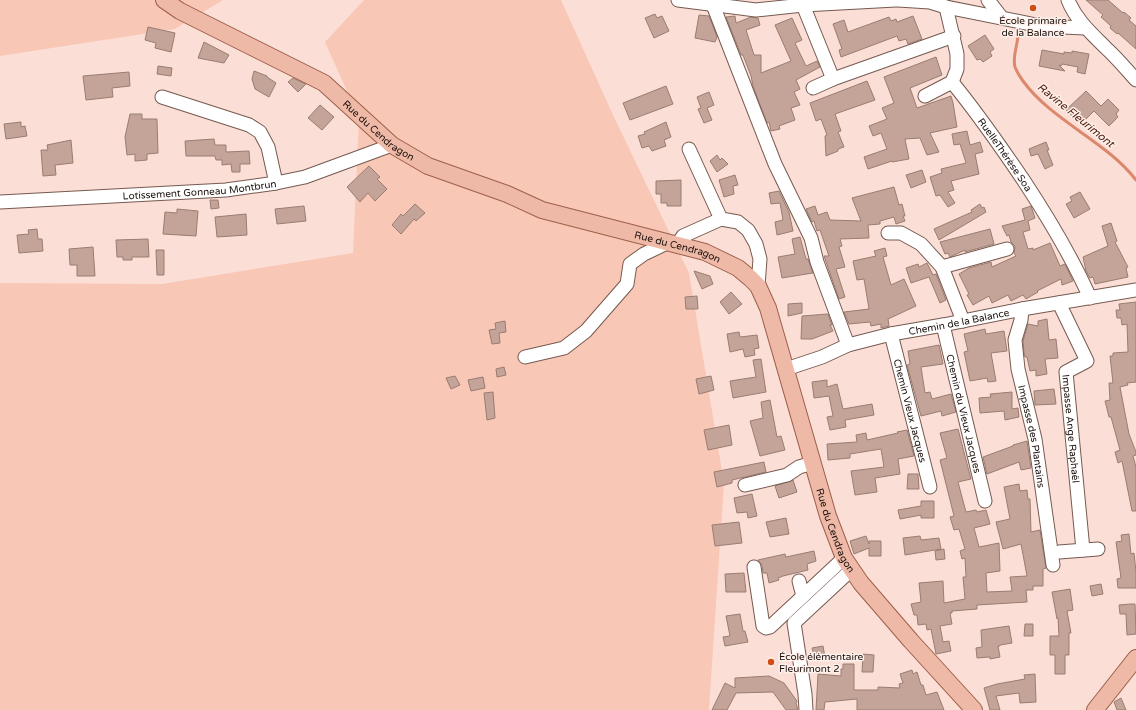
<svg xmlns="http://www.w3.org/2000/svg" width="1136" height="710" font-family="'Varela Round',sans-serif">
	<rect width="100%" height="100%" fill="#fbdfd6"/>
	<path fill="#f9c7b6" d="M0 0H223L175 29 0 56Z
		M364 0H561L613 115 689 273 724 483 709 710H0V283L162 284 353 253 359 118 325 42Z"/>
	<g fill="none" stroke-linecap="round" stroke-linejoin="round">
		<path stroke="#dc886d" stroke-width="3" d="M1018 34C1018 45 1012 56 1015 67 1017 72 1020 77 1023 81 1052 121 1106 141 1136 180"/>
	</g>
	<path fill="#c4a499" stroke="#9b7c71" d="M1086 0H1108L1123 13 1124 12 1131 18 1129 20 1136 26V49L1118 33 1117 34 1110 28 1111 26 1101 17 1103 15Z
		M655 14 657 18 662 16 669 31 654 38 645 18Z
		M699 15 709 16 717 37 715 42 695 38Z
		M735 16 736 23 751 17 758 18 760 25 746 30 754 55H761V73L791 61 775 25 792 18 802 40 795 43 806 66 817 61 820 67 796 80 800 89 794 92 800 105 791 108 795 120 779 126 780 129 771 131 769 122 767 123 753 86 751 76 743 55H741L726 17Z
		M913 16 922 39 908 44 906 39 899 41 897 36 841 57 839 50 842 49 833 24 844 20 848 32 889 17 891 21 896 19 897 22Z
		M148 27 175 33 171 52 155 48 156 43 145 40Z
		M985 35 994 49 990 52 992 56 983 62 980 59 977 60 968 46Z
		M204 42 229 55 224 63 198 58Z
		M1042 50 1064 54V52L1072 53V51L1089 54 1085 74 1077 72 1078 67 1062 64 1061 66 1059 65 1065 71 1039 66Z
		M936 57 942 75 910 88 917 108 951 96 953 103 957 127 930 133 939 152 927 155 920 138 905 139 909 159 892 162V161L868 169 864 157 887 149 881 133 873 136 869 126 887 119 882 108 894 103 884 77Z
		M158 66 172 68 171 76 157 74Z
		M254 71 267 76V77L276 83 269 97 255 89 252 79Z
		M129 72 130 86 112 88 113 97 86 100 83 76Z
		M293 78 306 84 298 92 288 82Z
		M867 81 875 100 835 114 841 131 838 132 844 147 838 149V151L826 156 825 136 827 135 821 119 816 121 810 103Z
		M666 86 673 104 630 120 623 103Z
		M1086 91 1101 106 1108 99 1119 110 1116 114 1118 117 1109 126 1094 111 1081 124 1066 110Z
		M709 92 714 105 707 108 712 120 704 123 698 109 701 108 697 97Z
		M320 105 334 117 322 130 308 118Z
		M130 114H142V119H157L158 153 147 154V160L135 161V154L127 155 125 137Z
		M21 122V127L25 126 27 136 6 139 4 124Z
		M666 122 671 137 664 140 666 146 652 151 649 146 642 148 638 136 645 134 644 132Z
		M967 131 970 145 980 142 983 152 975 154 979 174 951 181 954 190 948 192 955 203 948 207 940 195 936 196 930 177 942 173 941 169 966 163 960 144 954 145 952 134Z
		M214 139 215 145H226V152L249 151 250 164H240V172H232L231 164 222 165V160H216L215 156H186L185 141Z
		M71 140 73 163 55 165 56 175 43 176 41 150H48L47 145Z
		M1046 142 1049 150H1047L1053 165 1045 169 1038 154 1031 156 1029 149Z
		M717 155 720 160 722 158 728 164 717 172 710 161Z
		M369 166 380 177 377 179 387 189 375 201 368 193 360 202 347 187Z
		M922 170 926 182 911 188 906 175Z
		M735 175 738 185 733 186 734 194 724 197 719 180Z
		M681 180V206H667V203H661V194H656V181Z
		M894 187 899 205 902 204 905 216H903L905 221 896 224 894 217 880 221V224L868 225 869 238 840 239 842 246 839 247 845 267 836 269 845 297 839 299 824 256H829L820 230 817 231 814 221 812 222 806 209 815 206 818 215 827 212 830 220 861 221 852 198Z
		M779 191 789 212 793 231 777 235 775 222 783 220 780 203 771 204 769 193Z
		M1080 192 1090 209 1074 218 1066 204 1072 201 1070 197Z
		M210 200H218L219 208 211 209Z
		M415 204 425 213 416 221 414 219 401 234 392 225 401 214 403 216Z
		M980 204 982 208 984 207 986 212 939 240 934 229 972 212 971 210Z
		M304 206 306 221 277 224 275 209Z
		M1031 206 1035 218 1028 221 1030 230 1023 232 1028 249 1033 248V250L1050 243 1060 266 1065 264 1073 281 1062 285 1061 279 1037 291 1038 292 1026 299 1023 295 1011 301 1008 295 992 303 989 296 973 305 967 295 969 294 959 274 969 268 991 262 992 267 1016 256 1014 253 1015 246 1011 242 1009 235 1007 236 1002 226 1025 220 1022 209Z
		M177 209 198 211 196 236 163 234 165 212 177 213Z
		M246 214 247 235 217 237 215 217Z
		M1111 223 1117 241 1115 242 1128 267 1126 268 1128 277 1095 284 1093 277 1090 278 1086 271 1083 257 1108 246 1102 226Z
		M37 229 38 239H42L43 251 19 253 17 235 29 234 28 230Z
		M990 229 994 244 965 252V250L950 257 948 253 945 254 940 242Z
		M800 237 806 259H808L813 273 782 278 778 257 795 254 792 239Z
		M148 239 149 257H132V260H123V257H117L116 240Z
		M93 247 95 276H77V265H70L69 249Z
		M885 248 887 256 883 257 891 285 904 279 916 306 888 319 889 326 881 328V324L871 326 870 322 849 324 844 312 869 309 864 279 857 280 853 261 876 256 874 251Z
		M156 250H164V275H157Z
		M927 263 933 275 936 274 946 300 940 303 929 277 911 283 906 268 918 264 919 267Z
		M694 271 710 276 713 284 702 289Z
		M731 292 742 304 729 314 720 302Z
		M697 296 698 309H686L685 297Z
		M1136 302V382L1127 383 1128 385 1120 387 1129 434 1136 452V455L1133 456 1136 467V511H1132L1122 461 1118 463 1115 452 1120 450 1111 417H1109L1105 401 1110 400 1109 383H1113L1110 356H1113V353L1128 352 1127 324 1122 325 1121 318H1117L1116 310H1120L1119 304Z
		M802 303V313L788 316V304Z
		M828 314 832 325H830L833 331 812 339H801L802 316Z
		M1047 319 1049 340 1056 339 1058 358 1045 359 1047 374 1036 376V370L1030 371 1027 357H1025L1024 353 1023 341 1028 324 1038 326V321Z
		M505 321 506 332 499 333 500 343 492 344 489 330 496 329 495 323Z
		M985 329 986 334 1004 331 1007 351 991 353 996 381 988 382 987 378 970 381 964 352 968 351 964 334Z
		M739 332 740 337 757 335 759 348 754 349 755 355 745 357 743 349 730 352 727 334Z
		M939 345 943 364 921 367 925 393 930 392 932 399 951 394 956 412 942 416 941 411 921 416 907 365 910 364 908 351Z
		M761 359 766 392 733 398 730 381 756 377 753 360Z
		M504 367 506 375 497 377 496 369Z
		M455 376 460 385 451 389 446 378Z
		M711 376 714 390 699 394 696 379Z
		M483 377 485 388 471 391 468 380Z
		M827 380V387L837 384 843 409 872 404 874 415 845 420 846 427 830 430 827 417 833 416 829 396 814 398 812 382Z
		M1054 389 1056 404 1035 405 1034 391Z
		M493 392 495 418 487 420 484 393Z
		M1012 392V409L1018 408 1019 417 1005 420 1004 411 980 413 979 398 991 397 990 394Z
		M770 400 777 437 781 436 785 450 760 456 750 421 763 418 761 402Z
		M729 425 732 445 708 450 704 430Z
		M958 429 971 479 958 482 966 512 976 510 977 512 986 510 990 524 974 528 979 547 999 543 1000 571 986 573 987 592 1012 591 1010 577 1027 576 1021 544 1003 549 996 522 1010 519 1004 487 1019 484 1020 491 1027 490 1028 499H1030L1031 532 1040 530 1046 568 1043 569V586H1033V590H1026L1027 602 977 605V609L952 611V613H950L952 624 940 626 943 642 949 641 951 651 936 654 931 629 927 630 926 624 918 625 917 615H914L911 604 921 602 919 583 943 581 944 603 965 599 963 577H966L965 558 962 559 960 551 965 549 959 529 954 530 950 517 954 516 940 460 947 458 940 433Z
		M907 430 914 456 898 459 900 474 875 478 877 492 855 495 851 471 884 467 881 449 850 454V458L828 460 827 444 857 442 856 435 866 433 867 440 898 433 897 432Z
		M1027 441 1031 468 1021 470 1019 462 987 474 983 457 1013 446V445Z
		M764 462 766 472 732 480V483L717 487 714 472Z
		M908 474H918L919 489H907Z
		M793 480 797 492 779 498 775 486Z
		M752 494 757 516 748 518 747 512 737 513 734 498Z
		M921 501H934V518H921V515L900 519 898 510 921 506Z
		M786 518 789 534 770 537 766 522Z
		M739 522 742 543 715 546 712 525Z
		M1129 534 1131 554 1134 553 1136 572V588H1118L1117 579 1121 578 1116 542 1122 541 1121 535Z
		M866 536 869 544V541H881V556H869V548L854 554 850 541Z
		M920 536 921 540 939 538 941 549 905 555 903 538Z
		M944 549 945 559 936 560 935 551Z
		M814 551 816 561 807 564 808 570 783 576 778 578 779 580 769 583 767 573H763L762 565 758 560 785 554 786 557Z
		M744 573 746 592H726L725 574Z
		M1101 584 1103 594 1092 596 1090 586Z
		M1070 589 1073 610 1067 611 1071 633H1069V655H1065V674H1055V655H1050V636H1059L1058 618 1057 619 1052 592Z
		M1130 604H1135L1136 634 1127 635 1126 614H1120L1119 605Z
		M740 614 743 631H745L748 642 725 646 723 637 730 636 726 616Z
		M1025 624H1033V636H1024Z
		M1009 626 1012 643 1000 645V646H998L1000 657 990 659V657L977 658 976 648 982 647 981 630Z
		M823 646 825 657 815 659 812 648Z
		M863 654 874 655 873 672H862Z
		M843 664H854V690H878V687L900 688 899 684 903 683 900 674 912 670 913 674 917 672 921 685H923L926 695 937 692 944 710H857V699L825 702 824 710H816L818 674 841 676V669H843Z
		M1035 674 1036 702 1020 703 1019 693 996 696 1000 710H990L984 688 997 684 1025 679 1024 675Z
		M769 676 784 683 797 701 796 703 798 710H786L773 692 736 693 727 710H712L725 683 735 688V678Z
		M1121 698 1126 710H1117L1114 702Z"/>
	<g fill="none" stroke-linecap="round" stroke-linejoin="round">
		<g stroke="#76594f" stroke-width="15">
			<g id="minor">
				<path d="M678 0 756 10 803 5 896 0"/>
				<path d="M898 0 930 2 946 7 1041 26 1085 28"/>
				<path d="M988 0 1002 18"/>
				<path d="M1068 0C1076 20 1091 33 1106 48 1117 58 1126 69 1136 80"/>
				<path d="M713 5 775 164 811 238 817 262 848 345"/>
				<path d="M803 5 833 79"/>
				<path d="M946 7 957 54V69L952 82"/>
				<path id="s1" d="M952 82C978 114 1001 147 1024 181 1049 219 1072 257 1090 298"/>
				<path d="M813 88 833 79 954 36"/>
				<path d="M925 96 952 82"/>
				<path d="M162 97 249 125 260 132 268 147 276 183"/>
				<path d="M689 149 721 219"/>
				<path id="s2" d="M0 202 226 190 276 183 305 177 392 145"/>
				<path d="M888 233H901L921 244 942 267 963 321"/>
				<path d="M677 245 683 236 721 219 738 222 748 230 756 244 760 259 758 286"/>
				<path d="M942 267 1007 249"/>
				<path id="s3" d="M1059 303 1087 361 1066 372 1083 550"/>
				<path id="s4" d="M1022 309 1021 320 1015 340 1018 369 1035 439 1053 565"/>
				<path id="s5" d="M943 325 985 501"/>
				<path id="s6" d="M891 334 930 487"/>
				<path d="M525 357 564 348 586 331 627 284 630 264 644 254 667 243"/>
				<path id="s7" d="M786 369 822 357 848 345 891 334 943 325 1022 309 1136 290"/>
				<path d="M745 485 787 475 799 467 813 463"/>
				<path d="M1059 552 1098 549"/>
				<path d="M754 567 763 626 766 628 770 627 844 558"/>
				<path d="M799 581 803 596"/>
				<path d="M806 710 805 694 794 623 851 570"/>
			</g>
		</g>
		<g stroke="#9d5f4a" stroke-width="18">
			<g id="major">
				<path id="s8" d="M164 0 180 11 324 83 392 145 428 166 507 194 542 210 705 252 738 268 750 278 758 286 768 308 828 516 844 558 861 583 911 641 974 710"/>
				<path d="M1095 710 1136 658"/>
			</g>
		</g>
		<use href="#minor" stroke="#fff" stroke-width="13"/>
		<use href="#major" stroke="#efb9a7" stroke-width="16"/>
	</g>
	<g fill="#d24c15" stroke="#fef0eb" stroke-width="1.5">
		<circle cx="1033" cy="8" r="4"/>
		<circle cx="771" cy="662" r="4"/>
	</g>
	<g text-anchor="middle" stroke-width="3" stroke-linejoin="round" paint-order="stroke">
		<g font-size="10" fill="#1a0f0b" stroke="#fef0eb">
			<text x="1033" y="24">École primaire<tspan x="1033" dy="12">de la Balance</tspan></text>
			<text x="779" y="660" text-anchor="start">École élémentaire<tspan x="779" dy="12">Fleurimont 2</tspan></text>
		</g>
		<g font-size="10" fill="#1a0f0b" stroke="#fef0eb">
			<text dy="4" stroke="none"><textPath href="#s8" startOffset="253">Rue du Cendragon</textPath></text>
			<text dy="4" stroke="none"><textPath href="#s1" startOffset="90">RuelleThérèse Soa</textPath></text>
			<text dy="4" stroke="none"><textPath href="#s2" startOffset="200">Lotissement Gonneau Montbrun</textPath></text>
			<text dy="4" stroke="none"><textPath href="#s8" startOffset="577">Rue du Cendragon</textPath></text>
			<text dy="4" stroke="none"><textPath href="#s7" startOffset="180">Chemin de la Balance</textPath></text>
			<text dy="4" stroke="none"><textPath href="#s6" startOffset="79">Chemin Vieux Jacques</textPath></text>
			<text dy="4" stroke="none"><textPath href="#s5" startOffset="91">Chemin du Vieux Jacques</textPath></text>
			<text dy="4" stroke="none"><textPath href="#s3" startOffset="145">Impasse Ange Raphaël</textPath></text>
			<text dy="4" stroke="none"><textPath href="#s4" startOffset="130">Impasse des Plantains</textPath></text>
			<text dy="4" stroke="none"><textPath href="#s8" startOffset="925">Rue du Cendragon</textPath></text>
		</g>
		<g font-size="11" font-style="italic" fill="#572210" stroke="#fef0eb">
			<text transform="translate(1076 115) rotate(39)" y="4">Ravine Fleurimont</text>
		</g>
	</g>
</svg>
